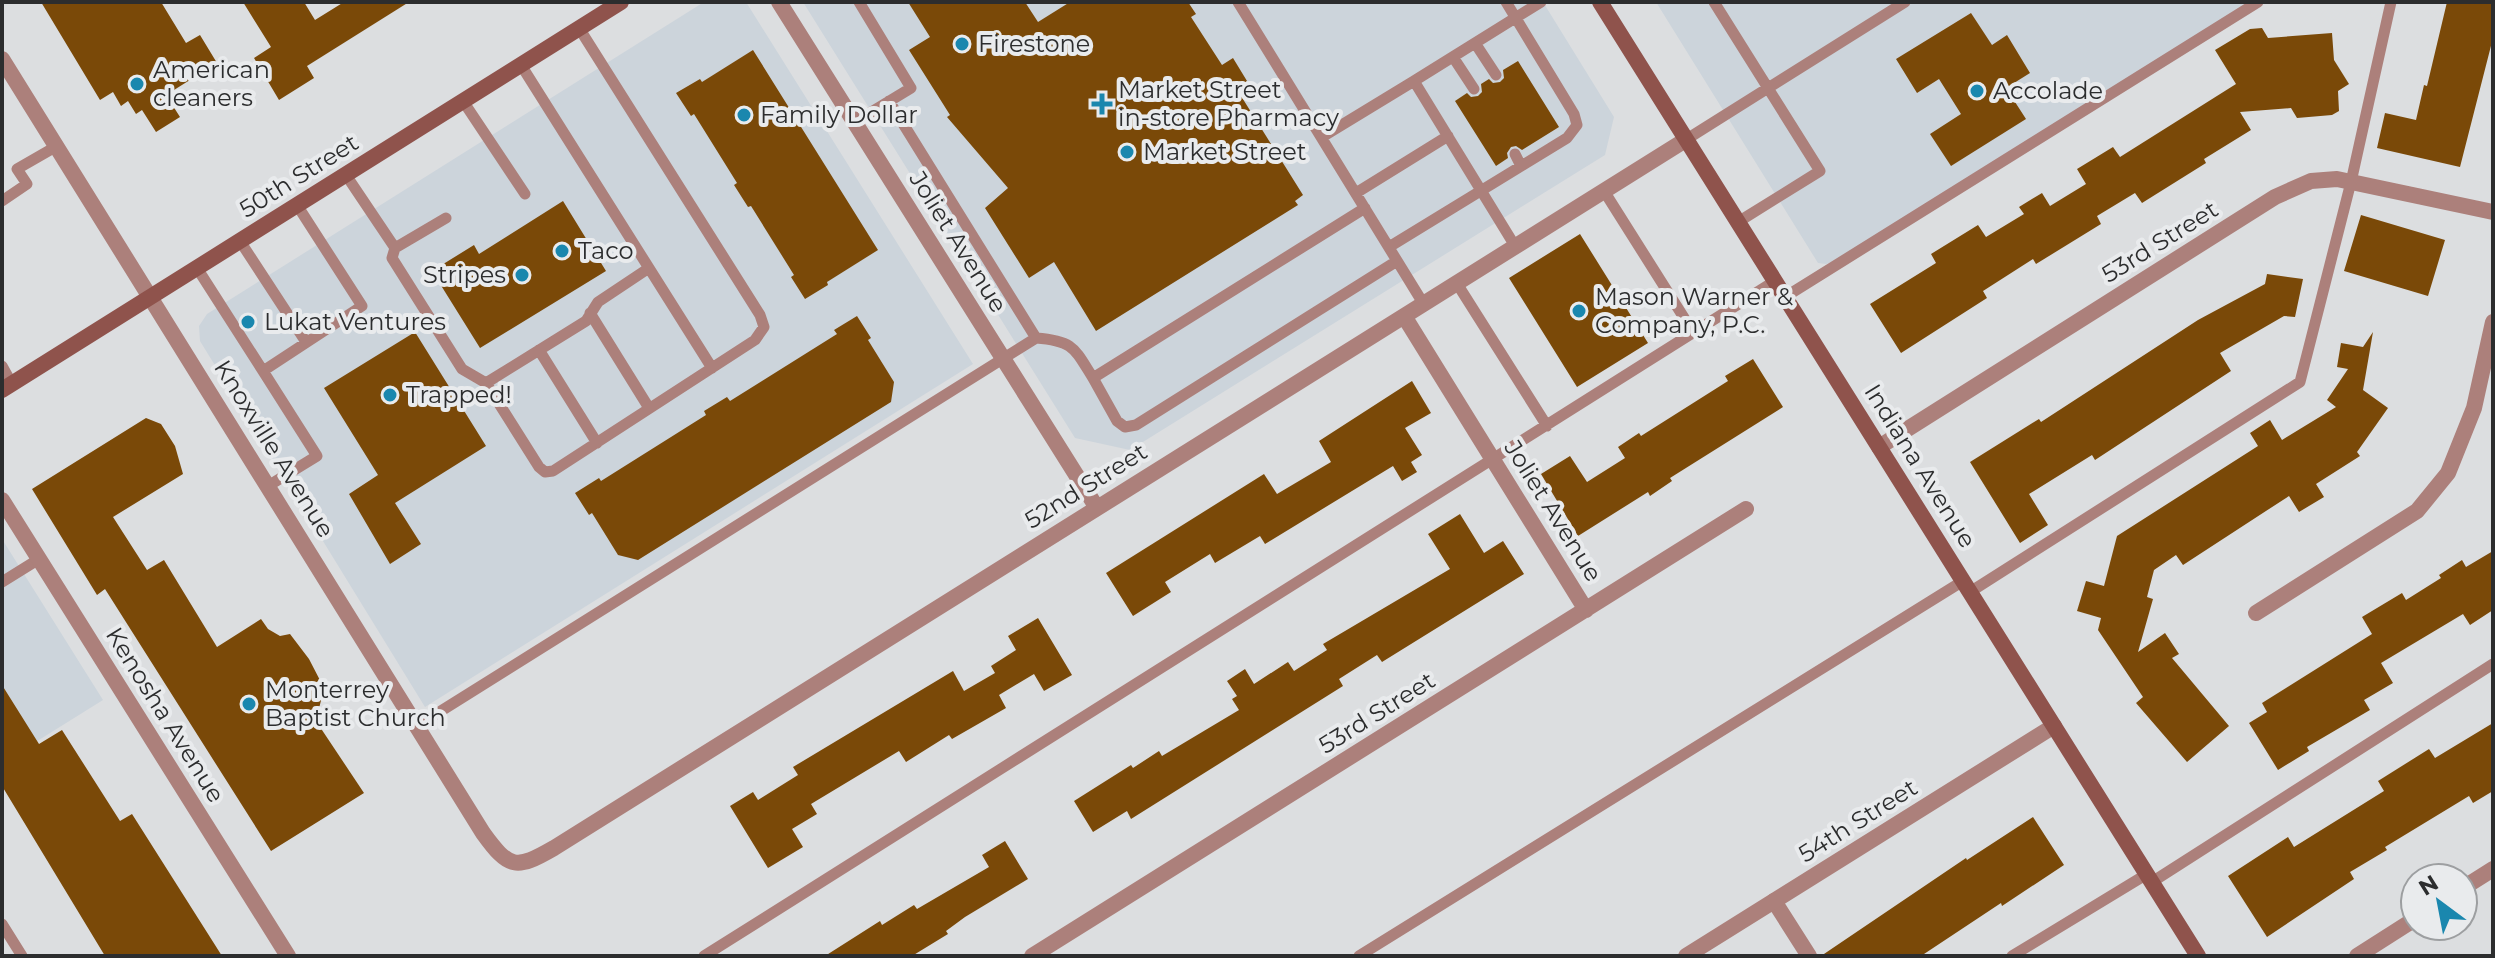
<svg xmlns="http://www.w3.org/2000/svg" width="2495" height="958" font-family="Montserrat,sans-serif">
	<rect width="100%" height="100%" fill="#dcdee0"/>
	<path fill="#ccd4db" d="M704 2H746L973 364 425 707 200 341 199 326 207 314Z
		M803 2H1543L1614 117 1605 155 1130 450 1075 438Z
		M1656 2H2251L1839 260 1826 264 1818 263Z
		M2 539 103 700 2 763Z"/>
	<path fill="#7a4908" d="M41 2H161L186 43 200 35 217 63 166 95 180 117 156 132 142 110 136 114 128 101 121 106 113 92 100 100Z
		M243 2H304L315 20 344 2H409L307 66 314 78 279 100 254 58 271 47Z
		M908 2H1025L1038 22 1070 2H1188L1196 14 1191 17 1222 65 1233 58 1247 81 1236 88 1303 195 1295 201 1298 205 1096 331 1054 262 1029 278 985 208 1008 188 947 117 950 115 909 50 930 37Z
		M2447 2H2493V38L2460 167 2377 148 2385 113 2416 120 2424 85 2427 86Z
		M1971 13 1992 45 2007 35 2030 73 2006 88 2026 119 1951 166 1930 134 1961 114 1939 79 1917 93 1896 59Z
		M2262 28 2268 38 2332 33 2334 60 2349 84 2338 91 2339 111 2332 115 2297 118 2291 108 2240 112 2251 130 2204 159 2206 163 2142 203 2135 193 2097 216 2101 224 2036 264 2033 259 1983 291 1987 298 1901 353 1870 304 1936 263 1931 254 1978 225 1986 237 2024 214 2019 207 2042 193 2050 206 2086 184 2077 169 2113 147 2120 157 2236 84 2215 50 2250 29Z
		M753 50 878 250 827 282 828 285 805 299 791 277 794 275 751 206 748 207 734 185 737 183 694 114 691 116 676 93 700 79 702 82Z
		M1518 61 1559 127 1522 150 1516 146 1511 147 1507 153 1508 158 1496 166 1455 101 1467 93 1471 97 1478 96 1482 92 1481 84 1489 79 1493 83 1500 82 1504 78 1503 70Z
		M563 201 606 271 480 348 432 271 474 245 479 254Z
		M2361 215 2445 240 2428 296 2344 271Z
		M1580 234 1648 343 1577 387 1509 278Z
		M2267 274 2303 279 2295 317 2284 316 2220 353 2231 371 2095 460 2092 455 2029 494 2048 525 2020 543 1970 462 2039 419 2041 422 2198 320 2265 284Z
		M857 316 871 338 868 340 894 382 891 402 638 560 618 555 592 513 589 515 575 493 599 478 601 481 706 415 704 411 727 397 730 401 837 334 834 330Z
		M415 332 486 446 395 503 421 544 390 564 349 494 378 475 324 388Z
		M2373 332 2363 390 2388 408 2357 452 2360 456 2316 484 2324 497 2299 512 2289 496 2183 565 2176 555 2154 570 2147 597 2153 599 2138 652 2165 633 2179 654 2172 658 2229 726 2187 762 2136 703 2143 697 2098 630 2101 618 2077 611 2086 581 2104 586 2117 536 2258 446 2250 433 2270 420 2282 440 2336 407 2327 400 2348 369 2337 367 2341 343 2363 347Z
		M1753 359 1783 407 1670 478 1672 481 1650 496 1648 492 1578 536 1541 474 1570 456 1587 482 1625 458 1618 447 1639 433 1641 436 1728 381 1725 376Z
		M1412 381 1431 413 1405 428 1422 455 1411 462 1417 472 1402 481 1393 466 1265 544 1260 536 1215 563 1210 554 1165 582 1171 592 1133 616 1106 573 1264 474 1277 494 1331 462 1319 441Z
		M146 418 161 424 175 446 183 474 113 517 147 570 164 560 217 647 261 619 268 629 280 636 290 634 309 659 324 688 316 721 364 793 271 851 105 589 97 595 32 489Z
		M1460 514 1484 553 1503 541 1524 574 1382 662 1377 655 1339 679 1343 686 1131 819 1127 811 1093 832 1074 801 1131 765 1133 768 1159 751 1162 756 1239 710 1232 699 1237 696 1227 681 1245 669 1254 684 1288 662 1294 671 1327 650 1323 644 1450 569 1428 534Z
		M2493 551V610L2470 625 2463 614 2381 663 2393 683 2364 700 2370 710 2307 747 2309 751 2278 770 2249 723 2267 712 2262 703 2372 634 2362 617 2402 593 2406 600 2441 578 2439 575 2462 560 2466 567Z
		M1038 618 1072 675 1044 691 1034 674 999 695 1006 708 952 739 949 735 906 762 899 751 811 804 817 814 792 829 803 847 768 868 730 806 753 792 758 800 798 775 793 767 953 671 964 691 995 673 991 666 1016 650 1008 636Z
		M2 685 39 744 62 730 120 821 132 814 222 956H105L2 786Z
		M2493 723V791L2473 803 2469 796 2385 847 2387 850 2350 872 2354 879 2267 937 2228 876 2288 837 2294 847 2384 791 2378 781 2429 749 2435 758Z
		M2033 817 2064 865 2002 906 2001 903 1921 956H1821L1966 858 1967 860Z
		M1005 841 1028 879 965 917 946 931 948 934 912 956H825L880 921 882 925 914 905 917 909 989 867 982 855Z"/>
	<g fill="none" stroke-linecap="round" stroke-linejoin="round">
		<path stroke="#ac807b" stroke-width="11" d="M1238 2 1423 303
			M1714 2 1820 171 1738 222
			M1475 43 1496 75
			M1453 57 1474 89
			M521 65 712 368
			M463 101 525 194
			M855 122 911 88 859 2
			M1322 137 1414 81
			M1687 139 1905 2
			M1515 154 1521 166
			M346 175 395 248 446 218
			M1604 191 1693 332
			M1356 193 1448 136
			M2 201 27 184 17 169 57 146
			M1365 208 1093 378 1117 421 1125 427 1136 425 1397 261
			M240 241 306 342
			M1515 246 1414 81 1541 2
			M1389 247 1567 138 1577 125 1574 114 1506 2
			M395 248 392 258 462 369 486 383 539 467 545 472 553 471 755 340 764 327 760 315 579 28
			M197 268 263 371
			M1456 282 1547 426
			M1785 297 2258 2
			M590 313 649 408
			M1036 338C1074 341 1074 348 1093 378
			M539 350 597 443
			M2 366 12 384
			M486 383 586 321 598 302 649 268
			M268 486 317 456 263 371 362 306 297 205
			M2 582 39 559
			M1970 592 2300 382 2351 182 2391 2
			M417 726 1036 338 889 101
			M2152 882 2493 664
			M2 924 22 956
			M704 956 1775 281
			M1359 956 1963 581
			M2012 956 2147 874"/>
		<path stroke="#ac807b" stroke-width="16" d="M779 2 1097 508
			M2 59 483 833C509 869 516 870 554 848L1687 139
			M1404 316 1586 610
			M1879 447 2275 197 2311 181 2337 179 2493 212
			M2 500 288 956
			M2256 613 2417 511 2448 473 2474 408 2493 322
			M2463 888 2493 869
			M1774 901 1809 956
			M1032 956 1746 509
			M2357 956 2415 919"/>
		<path stroke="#ac807b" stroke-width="16" d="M1686 956 2054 726"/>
		<path stroke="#8f534c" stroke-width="16" d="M1600 2 2198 956
			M2 390 621 2"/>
	</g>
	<g fill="#1a87ae" stroke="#e9ebed" stroke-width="3">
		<circle cx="962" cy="44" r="8"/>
		<circle cx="137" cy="84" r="8"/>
		<circle cx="1977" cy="91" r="8"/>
		<path d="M1098 92h8v8h8v8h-8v8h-8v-8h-8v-8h8z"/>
		<circle cx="744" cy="115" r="8"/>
		<circle cx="1127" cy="152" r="8"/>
		<circle cx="562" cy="251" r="8"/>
		<circle cx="522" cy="275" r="8"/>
		<circle cx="1579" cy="311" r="8"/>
		<circle cx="248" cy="322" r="8"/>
		<circle cx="390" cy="395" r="8"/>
		<circle cx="249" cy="704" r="8"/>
	</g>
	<g text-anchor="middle" stroke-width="8" stroke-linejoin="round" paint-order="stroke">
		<g font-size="24" fill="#2c2d2e" stroke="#e9ebed" text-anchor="start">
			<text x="978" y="52">Firestone</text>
			<text x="153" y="78">American<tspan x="153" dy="28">cleaners</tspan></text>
			<text x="1118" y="98">Market Street<tspan x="1118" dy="28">in-store Pharmacy</tspan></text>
			<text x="1993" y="99">Accolade</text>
			<text x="760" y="123">Family Dollar</text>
			<text x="1143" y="160">Market Street</text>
			<text x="578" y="259">Taco</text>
			<text x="506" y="283" text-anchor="end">Stripes</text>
			<text x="1595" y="305">Mason Warner &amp;<tspan x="1595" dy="28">Company, P.C.</tspan></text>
			<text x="264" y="330">Lukat Ventures</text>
			<text x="406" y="403">Trapped!</text>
			<text x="265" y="698">Monterrey<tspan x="265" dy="28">Baptist Church</tspan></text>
		</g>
		<g font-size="24" fill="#2c2d2e" stroke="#e9ebed">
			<text transform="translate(299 176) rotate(-32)" y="8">50th Street</text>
			<text transform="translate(958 242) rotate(58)" y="8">Joliet Avenue</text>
			<text transform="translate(2160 242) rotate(-32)" y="8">53rd Street</text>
			<text transform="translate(274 449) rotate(58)" y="8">Knoxville Avenue</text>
			<text transform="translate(1920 466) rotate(58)" y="8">Indiana Avenue</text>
			<text transform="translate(1086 486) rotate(-32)" y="8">52nd Street</text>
			<text transform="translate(1553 511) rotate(58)" y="8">Joliet Avenue</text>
			<text transform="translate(1377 713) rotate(-32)" y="8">53rd Street</text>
			<text transform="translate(165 715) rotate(58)" y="8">Kenosha Avenue</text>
			<text transform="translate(1858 821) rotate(-32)" y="8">54th Street</text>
		</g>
	</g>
	<rect width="2495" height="958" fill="none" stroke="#2c2d2e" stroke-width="8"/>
	<g transform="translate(2439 902) rotate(328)"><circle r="38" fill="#e9ebed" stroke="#9d9fa1" stroke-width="2"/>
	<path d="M0-6L14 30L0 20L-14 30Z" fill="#1a87ae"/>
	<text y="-12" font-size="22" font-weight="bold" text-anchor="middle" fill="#2c2d2e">N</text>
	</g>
</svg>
